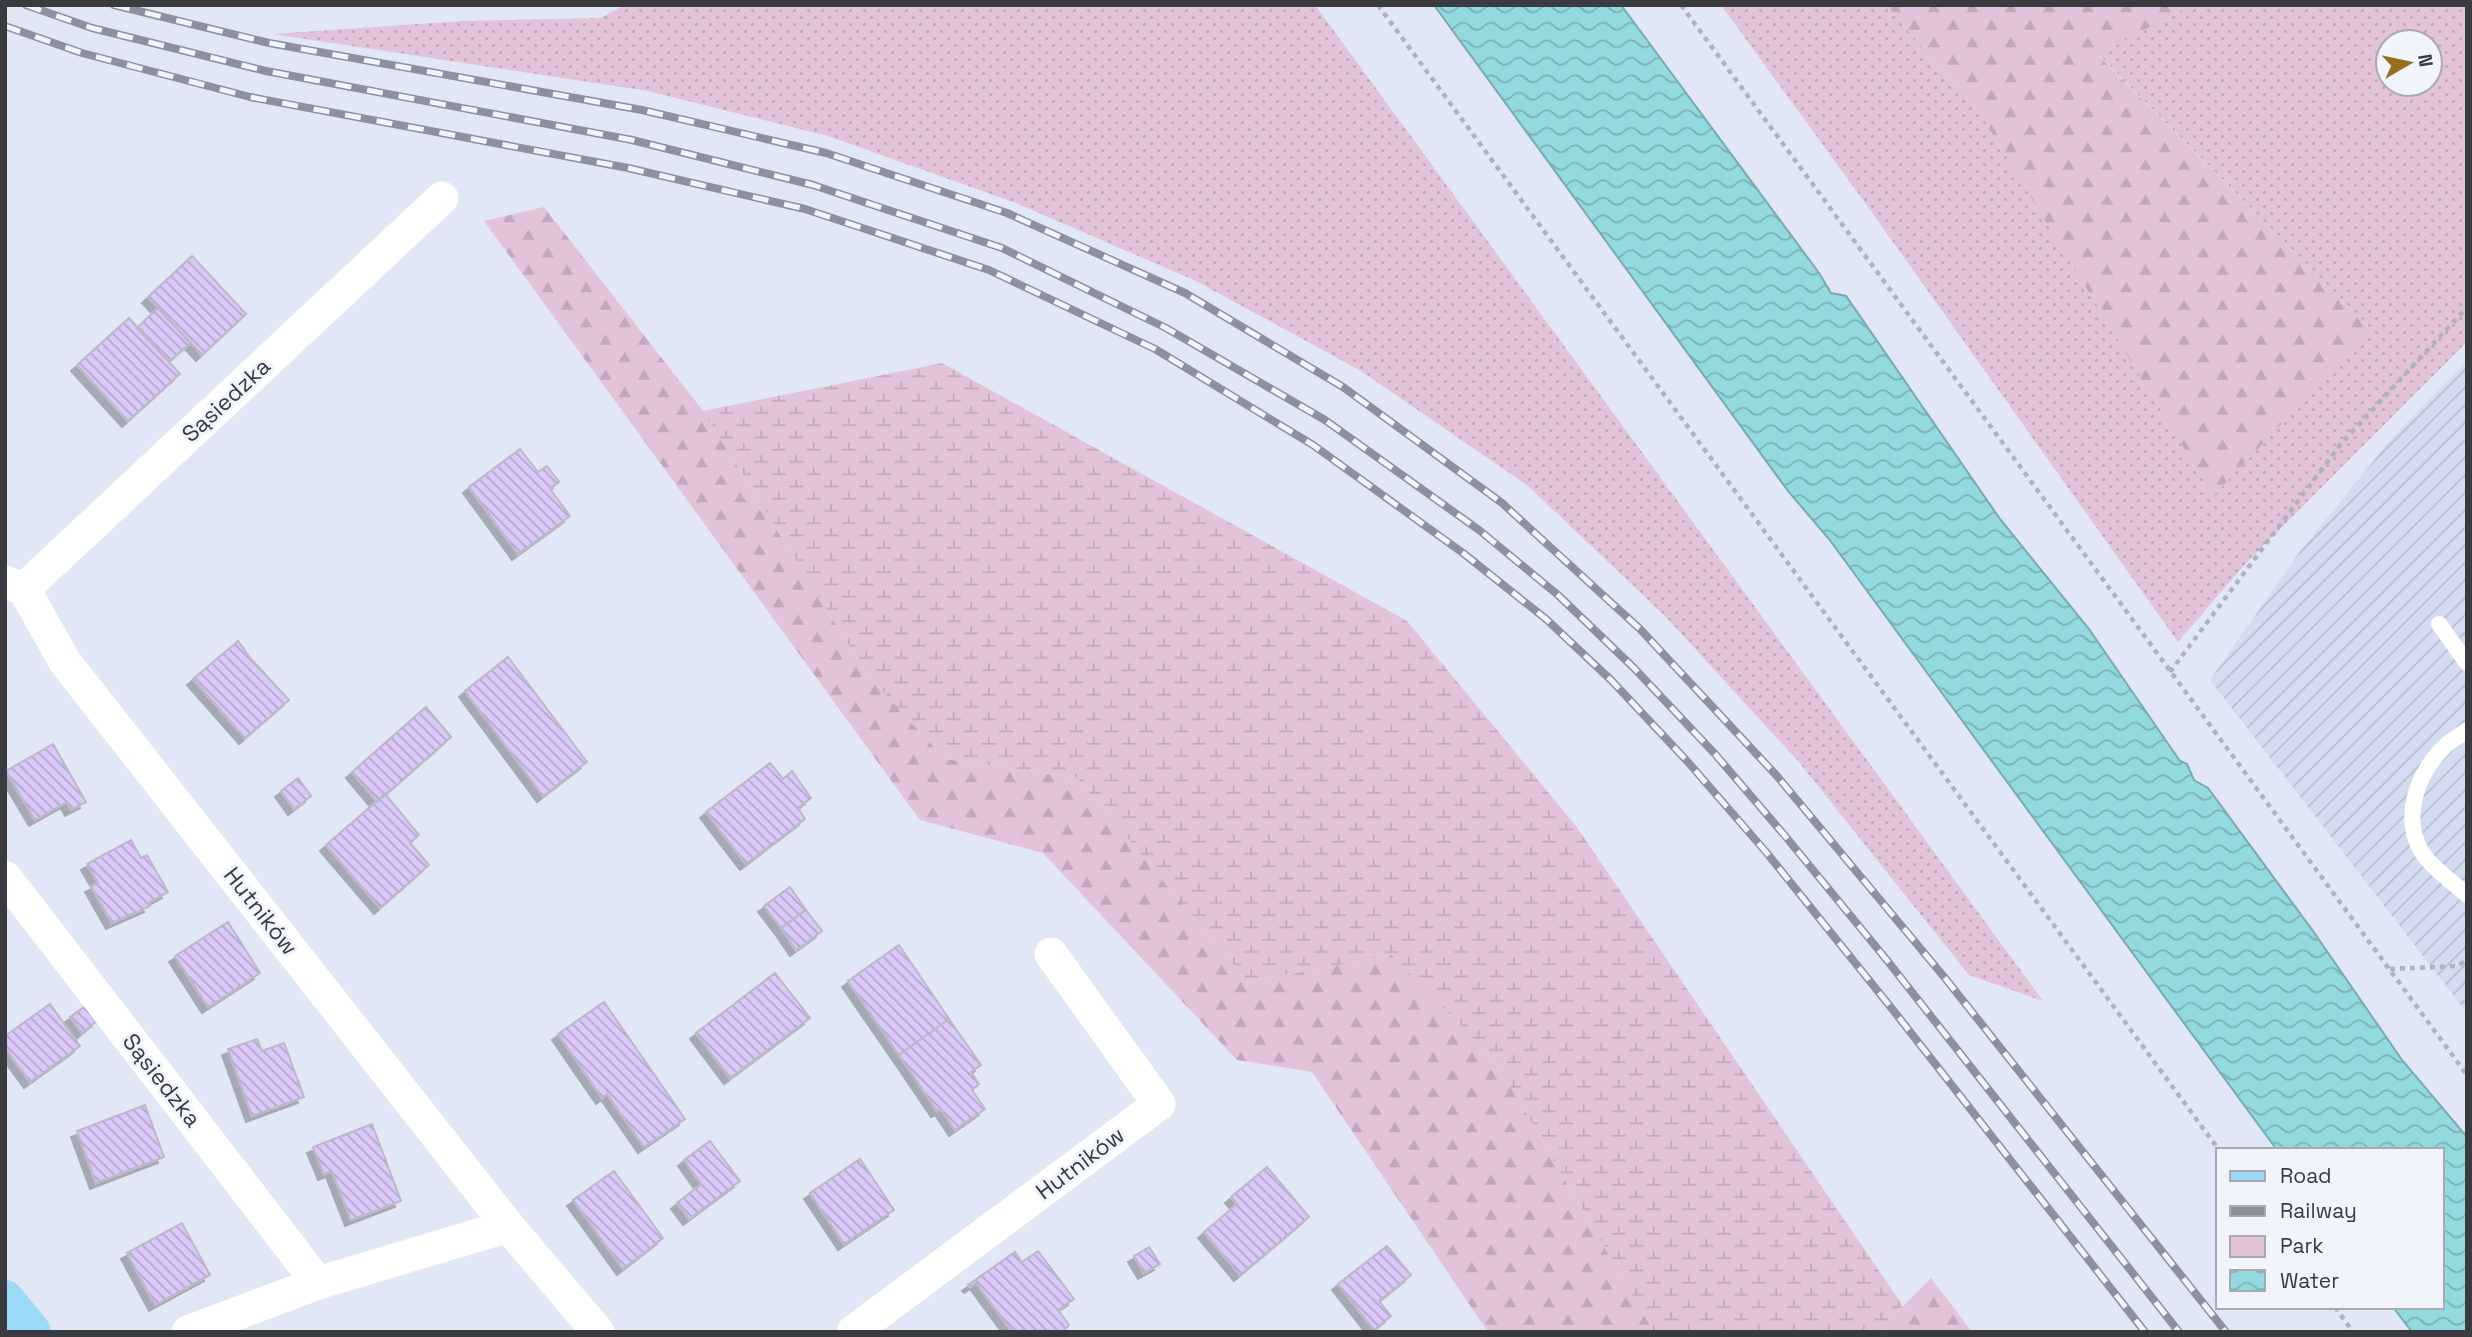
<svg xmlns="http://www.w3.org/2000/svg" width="2472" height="1337" font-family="'Space Grotesk',sans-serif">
	<defs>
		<pattern id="industrial-furrows" width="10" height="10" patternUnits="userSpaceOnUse" patternTransform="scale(1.75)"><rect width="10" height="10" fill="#d3dcf0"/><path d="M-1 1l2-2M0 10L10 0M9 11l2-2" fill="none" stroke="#b6becf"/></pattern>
		<pattern id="green-dots" width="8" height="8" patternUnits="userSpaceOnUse" patternTransform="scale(1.75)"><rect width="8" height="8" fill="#e2c3d9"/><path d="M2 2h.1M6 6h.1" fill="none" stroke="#c3a8bb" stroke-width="1.8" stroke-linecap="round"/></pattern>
		<pattern id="forest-firs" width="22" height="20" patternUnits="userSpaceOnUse" patternTransform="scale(1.75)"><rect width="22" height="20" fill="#e2c3d9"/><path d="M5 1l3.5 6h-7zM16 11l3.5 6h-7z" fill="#c3a8bb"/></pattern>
		<pattern id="wetland-marsh" width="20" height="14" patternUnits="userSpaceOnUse" patternTransform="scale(1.75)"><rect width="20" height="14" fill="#e2c3d9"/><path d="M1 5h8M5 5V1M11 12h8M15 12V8" fill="none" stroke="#c3a8bb"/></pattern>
		<pattern id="water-waves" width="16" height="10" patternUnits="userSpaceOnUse" patternTransform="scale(1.75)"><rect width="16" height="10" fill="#93dade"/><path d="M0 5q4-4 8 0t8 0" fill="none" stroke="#79b2b6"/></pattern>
		<pattern id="building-back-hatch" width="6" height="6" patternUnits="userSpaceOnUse" patternTransform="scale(1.75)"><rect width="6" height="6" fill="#dbc8fa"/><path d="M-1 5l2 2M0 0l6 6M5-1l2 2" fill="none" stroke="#b3a4cc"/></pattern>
		<filter id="shadow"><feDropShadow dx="-6" dy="6" stdDeviation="0" flood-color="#0004"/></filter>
	</defs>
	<rect width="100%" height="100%" fill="#e1e7f5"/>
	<path fill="url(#industrial-furrows)" d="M2467 361V1013L2210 680 2301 550 2392 438Z"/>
	<path fill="url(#green-dots)" fill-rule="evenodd" d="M625 5H1315L2043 1001 1969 975 1798 761 1665 616 1528 486 1361 371 1196 281 1016 203 828 136 648 91 273 34 462 21 600 18Z
		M1721 5H1886L1981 115 2371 329 2098 54 2190 5H2467V342L2246 563 2178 642 1868 207ZM2388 42H2430V84H2388Z"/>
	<path fill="url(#forest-firs)" d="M1886 5H2190L2098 55 2371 329 2213 496 1981 115Z
		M544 207 703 411 866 673 945 759 1077 778 1248 982 1392 955 1496 1062 1654 1332H1488L1312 1072 1237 1060 1043 853 920 820 484 221Z
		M1931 1278 1972 1332H1878Z"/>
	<path fill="url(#wetland-marsh)" d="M942 363 1407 621 1576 826 1903 1306 1878 1332H1654L1496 1062 1392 955 1248 982 1077 778 945 759 866 673 703 411Z"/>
	<path fill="url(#water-waves)" stroke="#78aaaf" stroke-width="2" d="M1434 5H1621L1819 273 1831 293 1846 296 2000 519 2089 629 2180 761 2187 764 2194 780 2208 788 2313 931 2402 1060 2467 1137V1332H2412L2393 1307H2442V1150H2277L1829 539 1788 491Z"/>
	<path fill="url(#building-back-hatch)" stroke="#bdb7c6" stroke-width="2" filter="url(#shadow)" d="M192 256 246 314 202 355 148 297Z
		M158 308 190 343 169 362 137 328Z
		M129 318 180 374 128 421 77 365Z
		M520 449 538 472 547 466 559 482 550 489 570 516 518 554 469 487Z
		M238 641 251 659 289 700 245 738 193 679Z
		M508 657 587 762 543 796 465 691Z
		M426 707 451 737 377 802 352 772Z
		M53 744 86 802 71 810 67 802 35 820 6 771Z
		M770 763 783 779 792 771 811 798 798 808 805 819 746 864 706 812Z
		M298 778 311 796 294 809 281 791Z
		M385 794 419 835 410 843 429 865 380 908 326 845Z
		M131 840 141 858 147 855 168 892 148 903 150 906 112 923 91 886 98 883 87 864Z
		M790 887 806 910 781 928 764 906Z
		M806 910 822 931 796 950 781 928Z
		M228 922 260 973 208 1007 175 956Z
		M899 945 949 1019 899 1055 848 981Z
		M775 973 810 1018 730 1078 696 1033Z
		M604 1002 685 1119 644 1147 607 1094 602 1098 558 1034Z
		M50 1004 80 1046 30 1082 5 1048V1036Z
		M87 1005 98 1020 82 1033 70 1017Z
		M949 1019 981 1065 971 1072 979 1084 972 1090 985 1109 955 1130 941 1109 937 1111 899 1055Z
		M257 1039 262 1051 284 1043 304 1097 252 1116 228 1049Z
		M145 1105 164 1157 96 1183 77 1131Z
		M372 1124 401 1201 351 1220 332 1171 324 1174 313 1147Z
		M710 1141 740 1181 689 1219 677 1203 701 1184 684 1160Z
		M860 1159 894 1210 844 1244 810 1193Z
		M1267 1167 1309 1217 1240 1275 1204 1232 1237 1204 1231 1197Z
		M614 1171 663 1238 623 1269 573 1200Z
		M182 1223 210 1275 155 1305 127 1253Z
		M1387 1246 1411 1275 1379 1301 1391 1316 1374 1330 1338 1284Z
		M1149 1247 1160 1264 1144 1273 1134 1256Z
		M1038 1251 1074 1299 1058 1310 1069 1325 1063 1332H1012L976 1283 970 1287 968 1285 1015 1252 1022 1262Z"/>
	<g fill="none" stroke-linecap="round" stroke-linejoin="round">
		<path stroke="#aeb3bf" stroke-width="4.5" stroke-dasharray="5 5" stroke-linecap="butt" d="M1378 5 2219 1150
			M1681 5 2467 1075
			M2170 672 2340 445 2467 307
			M2390 969 2457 966 2467 960
			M2335 1307 2353 1332"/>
		<path stroke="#fff" stroke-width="16" d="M2439 624 2467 663
			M2467 730C2458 737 2448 742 2441 750 2416 777 2401 820 2423 854 2432 868 2454 883 2467 895"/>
		<path stroke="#fff" stroke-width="33" d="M5 582 24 589 442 198
			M24 589 65 662 508 1226
			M5 877 318 1283
			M188 1332 318 1283 508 1226 598 1332
			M853 1332 1159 1104 1051 954"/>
		<path stroke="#9cdafa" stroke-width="38" d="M5 1299 32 1332"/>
		<g stroke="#8d919b" stroke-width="8">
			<path id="rail" d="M26 5 92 28 266 71 632 140 813 185 1002 248 1166 328 1325 420 1479 530 1558 595 1634 668 1715 754 1786 837 1886 959 2179 1332
				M114 5 269 43 642 110 826 153 1007 213 1185 293 1343 387 1502 503 1640 629 1777 776 1945 978 2226 1332
				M5 26 82 53 250 97 628 168 805 209 989 270 1155 349 1313 445 1463 553 1546 619 1611 680 1687 761 1766 852 1893 1010 2145 1332"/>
		</g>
		<use href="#rail" stroke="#f1f4fd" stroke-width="5" stroke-dasharray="16" stroke-linecap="butt"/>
	</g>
	<g text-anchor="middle" stroke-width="6" stroke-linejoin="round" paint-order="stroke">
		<g font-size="23" fill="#393b41" stroke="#f1f4fd">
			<text transform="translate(226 400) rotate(-43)" y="8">Sąsiedzka</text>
			<text transform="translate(261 911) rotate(52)" y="8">Hutników</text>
			<text transform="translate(162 1080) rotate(52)" y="8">Sąsiedzka</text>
			<text transform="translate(1080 1163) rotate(-37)" y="8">Hutników</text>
		</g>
	</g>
	<rect width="2472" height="1337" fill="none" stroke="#393b41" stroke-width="14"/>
	<rect x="2216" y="1148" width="228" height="161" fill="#f1f4fd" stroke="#a7aab2" stroke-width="2"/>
	<rect x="2230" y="1171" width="35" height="10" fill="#9cdafa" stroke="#a7aab2" stroke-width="2"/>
	<text x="2280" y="1183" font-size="21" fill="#393b41">Road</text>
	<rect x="2230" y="1206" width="35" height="10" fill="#8d919b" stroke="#a7aab2" stroke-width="2"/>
	<text x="2280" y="1218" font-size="21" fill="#393b41">Railway</text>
	<rect x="2230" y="1236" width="35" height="21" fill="#e2c3d9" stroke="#a7aab2" stroke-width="2"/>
	<text x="2280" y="1253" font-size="21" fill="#393b41">Park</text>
	<rect x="2230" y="1270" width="35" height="21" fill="url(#water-waves)" stroke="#a7aab2" stroke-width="2"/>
	<text x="2280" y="1288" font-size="21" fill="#393b41">Water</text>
	<g transform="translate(2409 63) rotate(81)"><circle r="33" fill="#f1f4fd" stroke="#a7aab2" stroke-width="2"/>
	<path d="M0-5L12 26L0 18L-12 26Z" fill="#996f1c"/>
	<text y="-10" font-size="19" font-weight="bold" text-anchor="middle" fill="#393b41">N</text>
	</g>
</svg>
